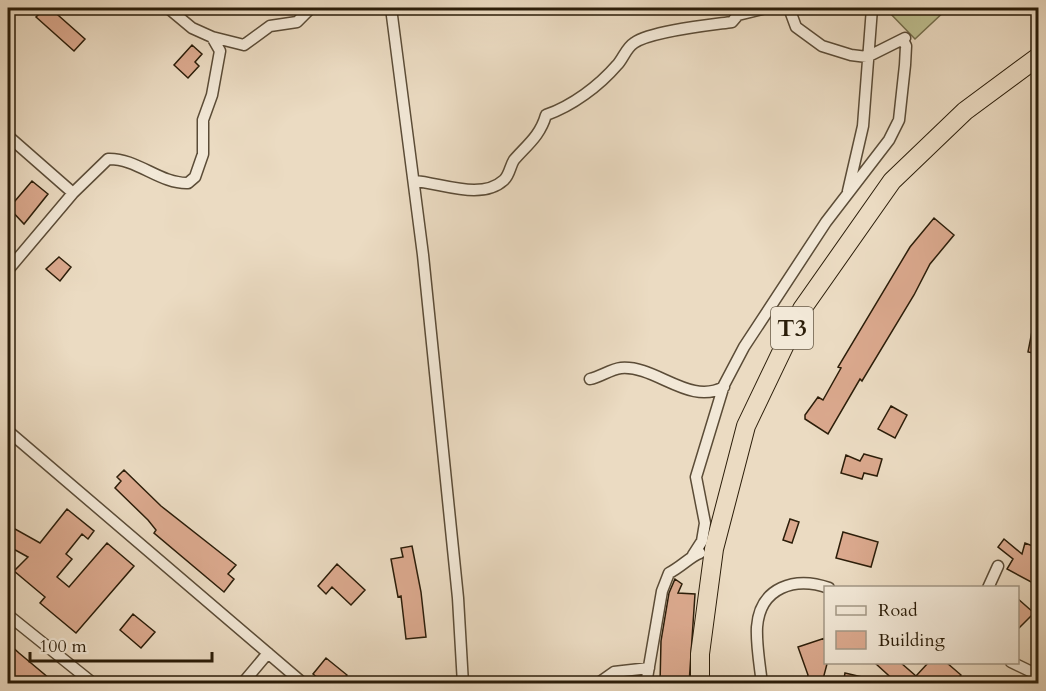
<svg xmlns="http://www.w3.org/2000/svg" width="1046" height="691" font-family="Cardo,serif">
	<rect width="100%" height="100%" fill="#ebdbc2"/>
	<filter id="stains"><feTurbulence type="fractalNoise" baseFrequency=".00333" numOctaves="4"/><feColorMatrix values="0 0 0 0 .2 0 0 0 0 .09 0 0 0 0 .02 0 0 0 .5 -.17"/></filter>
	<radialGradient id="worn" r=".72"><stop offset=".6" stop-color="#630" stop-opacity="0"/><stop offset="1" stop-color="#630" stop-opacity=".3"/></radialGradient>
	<path fill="#bdbe8f" stroke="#746e4c" stroke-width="1.5" d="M885 8H948L915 39Z"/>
	<path fill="#dba98e" stroke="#2b1d09" stroke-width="1.5" d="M45 8H50L85 39 74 51 36 17Z
		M192 45 202 54 195 62 199 66 188 78 174 65Z
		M32 181 48 194 24 224 9 208Z
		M934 218 954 235 930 264 914 295 862 381 860 379 828 434 805 419V415L818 397 823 400 841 368 838 367 910 247Z
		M59 257 71 267 60 281 46 269Z
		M1034 321H1038V354L1028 352Z
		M891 406 907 415 895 438 878 429Z
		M864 454 882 459 877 476 864 473 862 479 841 473 846 455 860 461Z
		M124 470 161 506 236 565 228 574 234 579 224 592 154 533 156 530 148 520 115 488 121 481 117 477Z
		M67 509 94 531 88 539 82 534 66 554 72 559 57 577 69 587 107 543 134 566 76 633 40 603 45 597 14 571 28 557 8 546V525L40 543Z
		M790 519 799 522 792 543 783 540Z
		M843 532 878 542 871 567 836 558Z
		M1004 539 1022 554 1025 543 1038 548V572L1033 583 1007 569 1013 559 998 547Z
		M412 546 421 592 426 637 406 639 401 596 398 597 391 559 403 557 401 548Z
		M337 564 365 590 351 605 332 587 326 594 318 586Z
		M675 579 682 584 678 593 695 594 689 684H660L661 641 669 593Z
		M1017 598 1034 613 1017 630Z
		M133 614 155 632 141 648 120 630Z
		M825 638 827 664 822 683 807 680 808 675 798 647Z
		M8 643 19 653 56 684H8Z
		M326 658 347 675 340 684H325L313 674Z
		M875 663H901L916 676 928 663H947L961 675 954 684H898Z
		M845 673 875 680 874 684H843Z"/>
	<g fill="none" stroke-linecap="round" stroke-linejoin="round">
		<g stroke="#5b4c37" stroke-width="13">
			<path id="minor" d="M168 8 192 28 212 37
				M391 8 423 255 458 598 463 684
				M789 8 796 27 822 46 851 55 867 57 905 38
				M8 136 73 193
				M414 181C442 183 481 201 504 180 510 174 510 166 514 160 527 145 540 136 546 115 572 106 599 86 617 65 623 59 626 48 634 43 651 31 710 25 732 22L738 15 766 8
				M848 191 863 126 872 8
				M8 270 73 193 108 159C137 158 160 184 188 183L195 177 203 154V120L212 95 220 51 212 37 244 45 270 26 297 22 311 8
				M590 379C600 377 611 369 621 368 656 365 689 406 724 387
				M8 431 304 684
				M693 555 702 541 705 523 696 477 724 385 744 347 826 222 889 140 899 120 905 65 906 46 903 40
				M988 588 998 566
				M8 615 94 684
				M1011 662 1038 675
				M242 684 268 653
				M597 684 614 672 649 668
				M646 684 662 591 669 573C681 567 691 556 700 553
				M762 684C760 666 756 645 757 627 760 587 795 576 829 588"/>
		</g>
		<g stroke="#2b1d09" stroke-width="20">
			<path id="trunk" d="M700 684V654L714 549 746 426 802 309 892 181 965 111 1038 57"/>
		</g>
		<use href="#minor" stroke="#f2e8d7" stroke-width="10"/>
		<use href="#trunk" stroke="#ebdbc2" stroke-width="18"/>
	</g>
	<g text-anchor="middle" stroke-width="4.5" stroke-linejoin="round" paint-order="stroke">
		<rect fill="#f2e8d7" stroke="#675a47" stroke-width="1.5" x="771" y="307" width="42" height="42" rx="4.5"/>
		<g font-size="24" font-weight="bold" fill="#2b1d09">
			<text x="792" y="336">T3</text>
		</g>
	</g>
	<rect width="1046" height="691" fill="none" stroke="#ebdbc2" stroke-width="30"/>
	<rect x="9" y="9" width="1028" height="673" fill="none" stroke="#2b1d09" stroke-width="3"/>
	<rect x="15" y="15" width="1016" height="661" fill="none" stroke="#2b1d09" stroke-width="1.5"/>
	<rect x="824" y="586" width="195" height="78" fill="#f2e8d7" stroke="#a29785" stroke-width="1.5"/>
	<rect x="836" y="606" width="30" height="9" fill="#f2e8d7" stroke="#a29785" stroke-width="1.5"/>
	<text x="878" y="616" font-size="18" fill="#2b1d09">Road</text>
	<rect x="836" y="631" width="30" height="18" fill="#dba98e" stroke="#a29785" stroke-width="1.5"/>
	<text x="878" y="646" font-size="18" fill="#2b1d09">Building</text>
	<path d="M30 652v9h182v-9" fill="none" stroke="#2b1d09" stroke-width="3"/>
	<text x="39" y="652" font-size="18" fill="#2b1d09" stroke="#f2e8d7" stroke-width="4.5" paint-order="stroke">100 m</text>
	<rect width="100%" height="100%" filter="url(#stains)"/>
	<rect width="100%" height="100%" fill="url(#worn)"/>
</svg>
